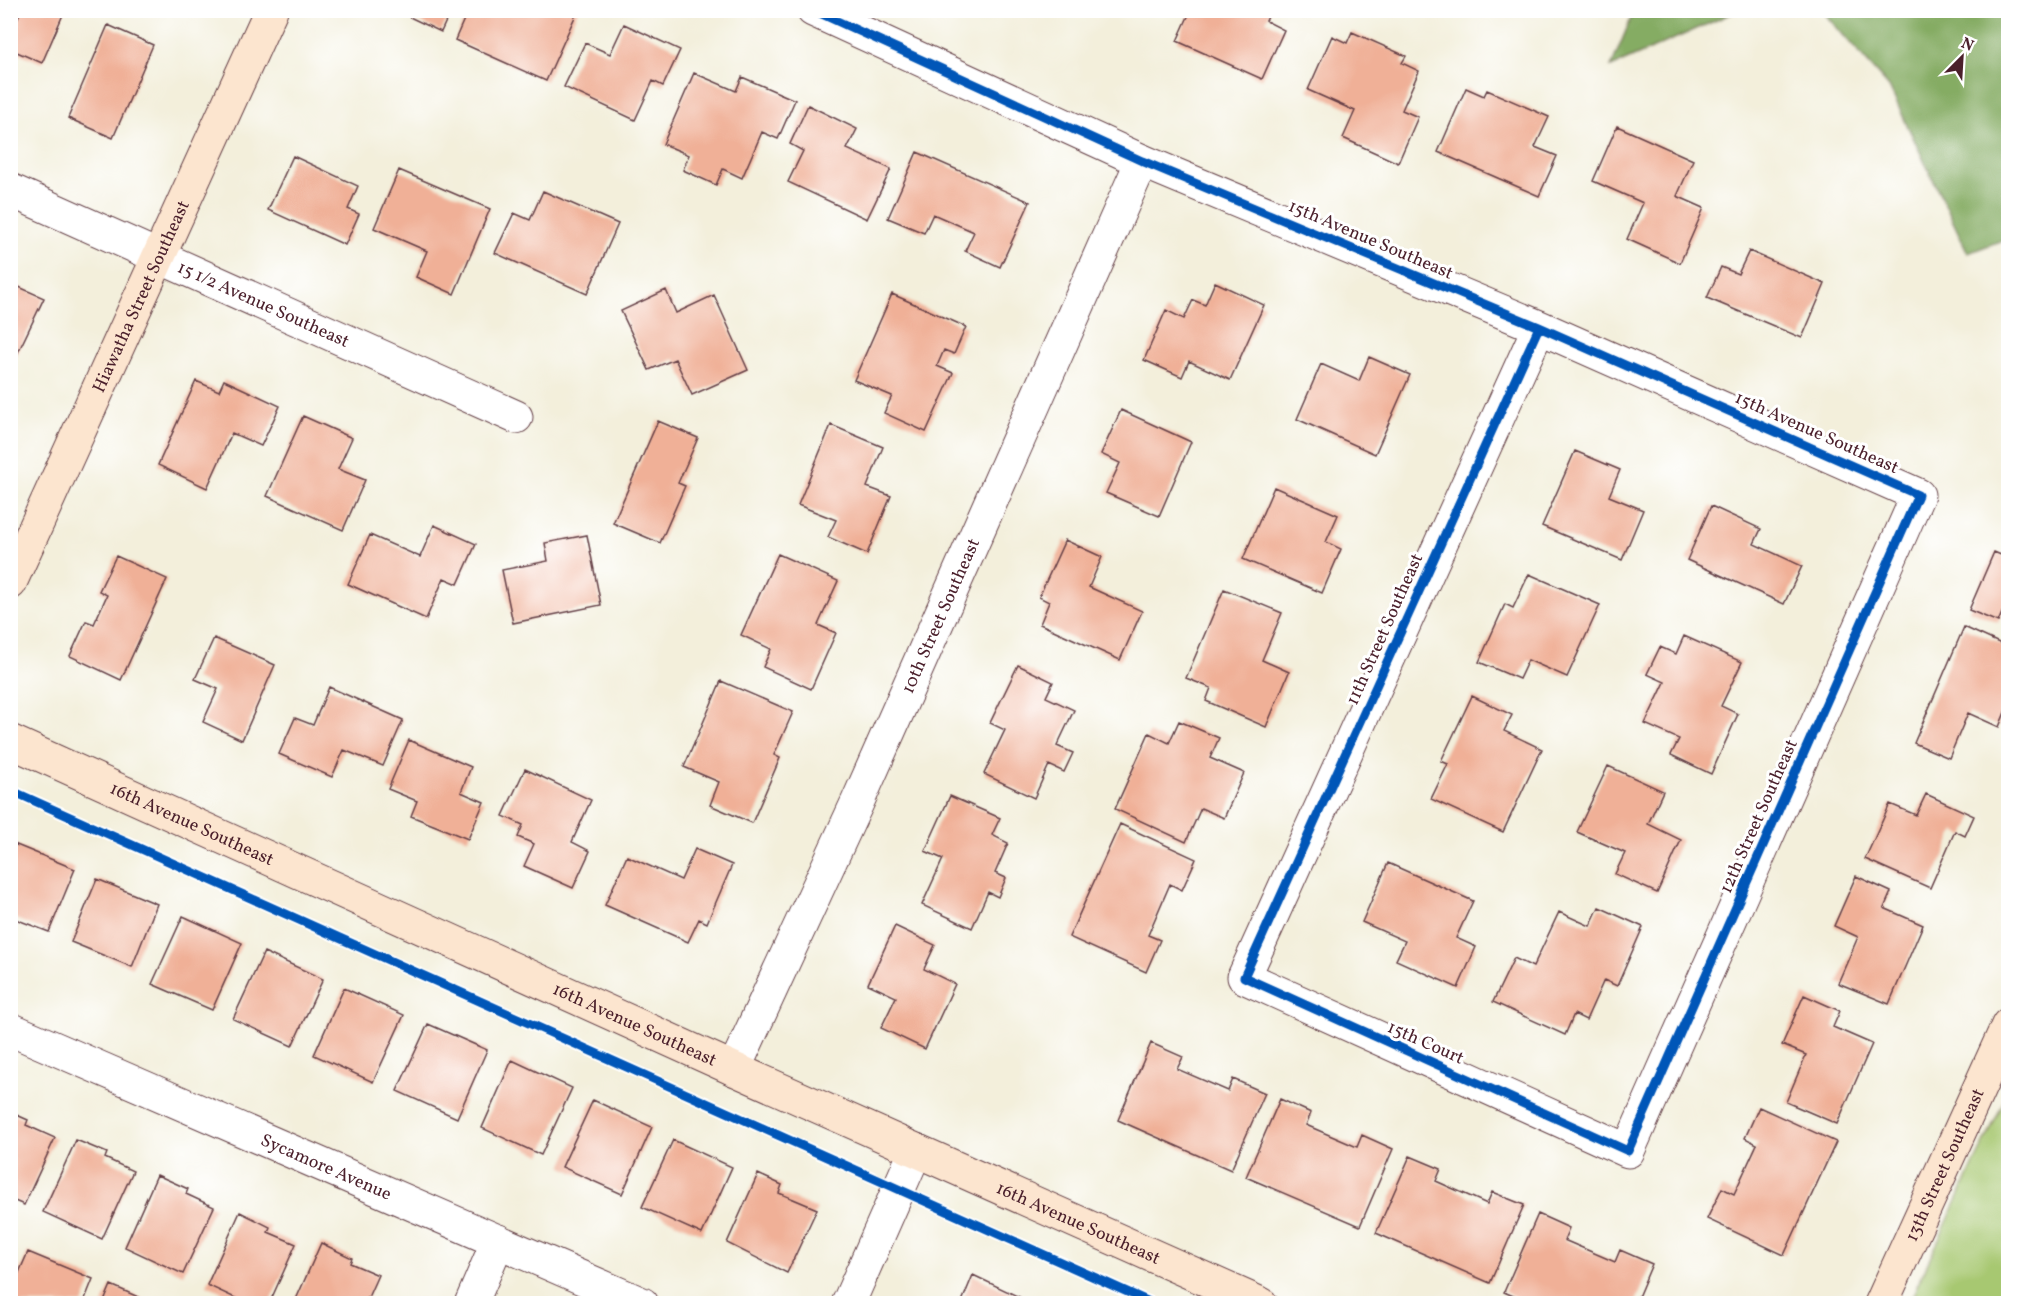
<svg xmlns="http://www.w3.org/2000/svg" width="2019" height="1314" font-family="Vollkorn,serif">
	<rect width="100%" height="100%" fill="#fff"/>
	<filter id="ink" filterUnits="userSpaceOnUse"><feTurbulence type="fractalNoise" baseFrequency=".0167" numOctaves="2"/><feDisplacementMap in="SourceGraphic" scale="12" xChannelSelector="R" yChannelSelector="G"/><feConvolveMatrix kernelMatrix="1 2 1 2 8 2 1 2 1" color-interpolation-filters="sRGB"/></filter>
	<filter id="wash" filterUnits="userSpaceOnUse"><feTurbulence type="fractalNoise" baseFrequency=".008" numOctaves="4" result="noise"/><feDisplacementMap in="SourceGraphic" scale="24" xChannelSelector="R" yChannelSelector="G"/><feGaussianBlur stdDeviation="1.35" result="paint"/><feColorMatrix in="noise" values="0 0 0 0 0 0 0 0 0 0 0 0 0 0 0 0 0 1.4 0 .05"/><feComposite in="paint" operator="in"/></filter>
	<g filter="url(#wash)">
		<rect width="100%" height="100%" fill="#f3efdb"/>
		<path fill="#a7c871" stroke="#78744e" stroke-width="1.5" d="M2008 1092V1303H1909Z"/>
		<path fill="#85ac63" stroke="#686647" stroke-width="1.5" d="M1634 11V10L1737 11 1611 67Z
			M1822 11H2008V238L1968 253 1889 87Z"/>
		<g id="blocks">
			<path fill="#f0b097" d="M13 10H65L42 63 10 49V35L20 13Z
				M395 10H451L441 32Z
				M468 10H578L546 81 455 40Z
				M1191 10H1271L1266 21 1284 30 1262 79 1177 41Z
				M624 24 680 50 663 86 653 81 635 120 564 87 585 43 610 54Z
				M108 25 153 45 113 138 68 118Z
				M1352 32 1406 56 1402 63 1419 71 1402 110 1418 117 1398 163 1343 138 1355 111 1308 90 1332 36 1347 43Z
				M694 73 736 91 742 77 795 100 778 139 762 132 742 178 723 169 716 185 683 170 689 155 663 144Z
				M1466 88 1484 96 1487 90 1549 117 1535 147 1557 156 1539 196 1438 152Z
				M808 105 857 129 847 149 891 169 867 219 788 182 803 151 790 144Z
				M1617 126 1693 160 1677 196 1704 208 1680 263 1627 239 1643 203 1593 181Z
				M917 152 1030 202 1000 267 965 251 974 232 933 214 924 233 888 218Z
				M293 156 358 186 348 209 359 214 345 245 268 210Z
				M399 170 490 209 454 294 416 277 427 251 374 228Z
				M543 191 618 224 587 294 495 253 514 213 530 220Z
				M1749 251 1825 284 1802 338 1707 298 1721 267 1738 274Z
				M1215 282 1264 305 1230 380 1189 361 1182 377 1144 360 1166 310 1184 319 1193 300 1205 305Z
				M10 283 44 298 10 369Z
				M666 290 676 313 714 295 748 370 692 395 675 359 649 370 621 311Z
				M892 294 966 327 954 354 944 350 937 366 953 373 926 432 884 413 892 396 854 380Z
				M1369 357 1410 375 1375 454 1297 419 1321 364 1359 381Z
				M224 380 280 406 261 446 232 433 207 488 158 465 196 381 219 391Z
				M1121 410 1191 442 1159 516 1106 493 1120 463 1101 454Z
				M303 416 352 438 338 469 365 480 343 530 267 496Z
				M658 421 698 438 678 483 685 486 660 543 613 523Z
				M831 425 883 447 867 487 891 496 867 554 828 537 836 520 798 505Z
				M1575 451 1620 470 1609 496 1643 510 1622 560 1542 526Z
				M1274 487 1338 515 1326 542 1341 549 1322 593 1243 559Z
				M1711 506 1761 529 1754 544 1802 566 1784 604 1687 560Z
				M434 525 476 544 458 584 444 578 426 619 348 584 370 535 420 557Z
				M587 535 601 605 513 623 502 570 548 561 545 543Z
				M1065 540 1102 557 1089 587 1142 611 1120 660 1040 624 1049 602 1039 597Z
				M1994 552 2008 558V608L2005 606 1998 622 1969 610Z
				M778 554 838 581 818 625 836 633 811 689 763 667 771 649 741 635Z
				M116 556 167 579 121 680 70 656 86 621 94 624 107 595 99 591Z
				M1529 574 1600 605 1567 677 1528 660 1519 679 1479 662 1505 604 1513 608Z
				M1224 589 1282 613 1262 660 1289 672 1266 727 1206 701 1211 688 1186 678Z
				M1964 627 2008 647V705L1999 727 1968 713 1949 758 1914 743Z
				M1684 636 1742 662 1721 706 1738 714 1711 774 1671 755 1679 739 1645 724 1665 682 1647 674 1660 647 1676 654Z
				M214 638 275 665 242 740 203 722 218 689 195 679Z
				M1018 665 1053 682 1046 697 1074 710 1057 746 1073 753 1064 772 1049 765 1034 798 984 774 1005 730 990 723Z
				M721 681 793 712 774 755 780 758 752 823 710 805 719 782 684 767Z
				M329 687 403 720 383 766 344 750 332 777 279 754 295 718 313 725Z
				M1472 696 1512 715 1504 731 1542 749 1503 832 1431 799 1448 764 1441 761Z
				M1179 721 1219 738 1210 758 1244 773 1224 818 1201 808 1186 842 1115 809 1149 733 1169 743Z
				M409 740 471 767 461 792 484 802 468 839 411 816 417 801 388 789Z
				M1608 766 1663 791 1648 824 1681 840 1657 893 1615 874 1625 853 1577 832Z
				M525 769 591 800 572 842 590 851 573 888 524 866 534 844 518 837 523 825 503 816Z
				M1926 794 1974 816 1965 836 1955 831 1930 888 1865 859 1890 804 1916 815Z
				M950 796 1000 818 992 835 1008 843 995 873 1006 878 998 897 988 892 972 928 922 905 943 859 925 851Z
				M1120 824 1196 859 1182 890 1170 884 1148 935 1160 940 1146 972 1069 937Z
				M14 844 75 869 49 932 10 917V853Z
				M695 849 732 865 707 923 699 919 688 942 605 905 627 856 681 880Z
				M1388 863 1473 901 1456 938 1476 947 1458 988 1396 960 1405 941 1362 922Z
				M1856 876 1891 892 1884 908 1923 925 1889 1004 1838 983 1858 937 1834 926Z
				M97 879 157 904 132 967 71 942Z
				M1599 907 1643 927 1617 986 1604 980 1586 1020 1574 1014 1565 1035 1493 1002 1514 958 1533 967 1559 912 1590 926Z
				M183 916 242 943 212 1010 152 984Z
				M895 926 935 945 924 969 955 984 925 1049 881 1028 896 997 868 984Z
				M264 952 323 979 292 1046 233 1019Z
				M344 988 404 1015 373 1082 314 1055Z
				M1804 995 1840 1011 1833 1027 1872 1044 1837 1124 1786 1102 1806 1055 1782 1045Z
				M428 1024 487 1050 457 1118 397 1091Z
				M1151 1043 1183 1057 1177 1069 1228 1091 1233 1079 1265 1093 1231 1170 1118 1120Z
				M512 1060 572 1088 541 1155 482 1128Z
				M1280 1099 1311 1113 1306 1125 1357 1147 1362 1135 1393 1149 1360 1226 1246 1177Z
				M593 1100 652 1127 622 1194 562 1167Z
				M1759 1107 1836 1142 1784 1255 1707 1219 1722 1188 1734 1194 1757 1144 1745 1138Z
				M10 1112 28 1120 26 1125 55 1138 24 1205 10 1199Z
				M76 1140 107 1153 105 1158 133 1171 102 1239 43 1212Z
				M673 1140 732 1167 702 1234 642 1207Z
				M1410 1156 1441 1169 1436 1181 1487 1204 1492 1192 1524 1205 1490 1283 1376 1233Z
				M758 1174 782 1185 779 1193 817 1209 787 1273 727 1243Z
				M157 1175 188 1189 186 1194 214 1207 183 1274 125 1247Z
				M240 1212 270 1227 268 1232 296 1244 269 1304H248L207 1285Z
				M1538 1214 1569 1228 1564 1240 1615 1262 1620 1250 1652 1264 1635 1304H1532L1504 1292Z
				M321 1243 352 1258 350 1263 378 1275 365 1304H294Z
				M28 1252 93 1279 83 1304H10V1293Z
				M973 1275 1034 1304H961Z
				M111 1285 154 1304H103Z"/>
		</g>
	</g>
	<g filter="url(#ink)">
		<use href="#blocks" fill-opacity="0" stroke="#633e45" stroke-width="1.5"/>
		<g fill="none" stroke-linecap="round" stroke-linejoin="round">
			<g stroke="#633e45" stroke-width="35">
				<g id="street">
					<path d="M813 10 1142 161 1539 327 1918 495 1628 1151 1244 977 1539 327"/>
					<path id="s1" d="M10 190 516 417"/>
					<path id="s2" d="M10 1029 642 1304"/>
					<path id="s3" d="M734 1069 858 801 1142 161"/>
					<path d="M471 1304 498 1241"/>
					<path d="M848 1304 916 1150"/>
				</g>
			</g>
			<g stroke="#633e45" stroke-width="35">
				<g id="secondary">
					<path id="s4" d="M10 583 271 10"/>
					<path id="s5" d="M10 741 734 1069 1261 1304"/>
					<path id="s6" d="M1881 1304 2008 1025"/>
				</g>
			</g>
			<use href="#street" stroke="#fff" stroke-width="33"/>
			<use href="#secondary" stroke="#fce5cf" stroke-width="33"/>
			<g stroke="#fff" stroke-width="13">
				<path id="cycleway" d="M813 10 1142 161 1539 327 1918 495 1628 1151 1244 977 1539 327
					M10 790 1154 1304"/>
			</g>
			<use href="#cycleway" stroke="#0057b8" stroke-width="9"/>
		</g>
	</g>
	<g text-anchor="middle" stroke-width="6" stroke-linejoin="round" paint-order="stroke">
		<g font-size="18" fill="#4a1f2b" stroke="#fff">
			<text transform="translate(1371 239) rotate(23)" y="6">15th Avenue Southeast</text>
			<text dy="6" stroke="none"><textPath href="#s4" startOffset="315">Hiawatha Street Southeast</textPath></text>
			<text dy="6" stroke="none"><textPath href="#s1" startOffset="278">15 1/2 Avenue Southeast</textPath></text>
			<text transform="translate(1817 432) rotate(24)" y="6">15th Avenue Southeast</text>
			<text dy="6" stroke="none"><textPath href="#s3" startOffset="498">10th Street Southeast</textPath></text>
			<text transform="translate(1384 629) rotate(-66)" y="6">11th Street Southeast</text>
			<text transform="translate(1758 816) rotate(-66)" y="6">12th Street Southeast</text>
			<text dy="6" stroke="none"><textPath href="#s5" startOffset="200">16th Avenue Southeast</textPath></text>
			<text dy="6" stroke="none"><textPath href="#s5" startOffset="686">16th Avenue Southeast</textPath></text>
			<text transform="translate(1426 1042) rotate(24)" y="6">15th Court</text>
			<text dy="6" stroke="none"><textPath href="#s6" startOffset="153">13th Street Southeast</textPath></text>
			<text dy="6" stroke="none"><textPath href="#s2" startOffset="345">Sycamore Avenue</textPath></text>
			<text dy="6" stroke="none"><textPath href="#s5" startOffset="1172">16th Avenue Southeast</textPath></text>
		</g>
	</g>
	<rect width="2019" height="1314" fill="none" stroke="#fff" stroke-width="36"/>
	<g transform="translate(1962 57) rotate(24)" stroke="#ffffff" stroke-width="4.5" paint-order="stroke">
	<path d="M0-4.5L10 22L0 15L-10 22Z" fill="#4a1f2b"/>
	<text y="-9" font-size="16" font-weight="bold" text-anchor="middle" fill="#4a1f2b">N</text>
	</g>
</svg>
